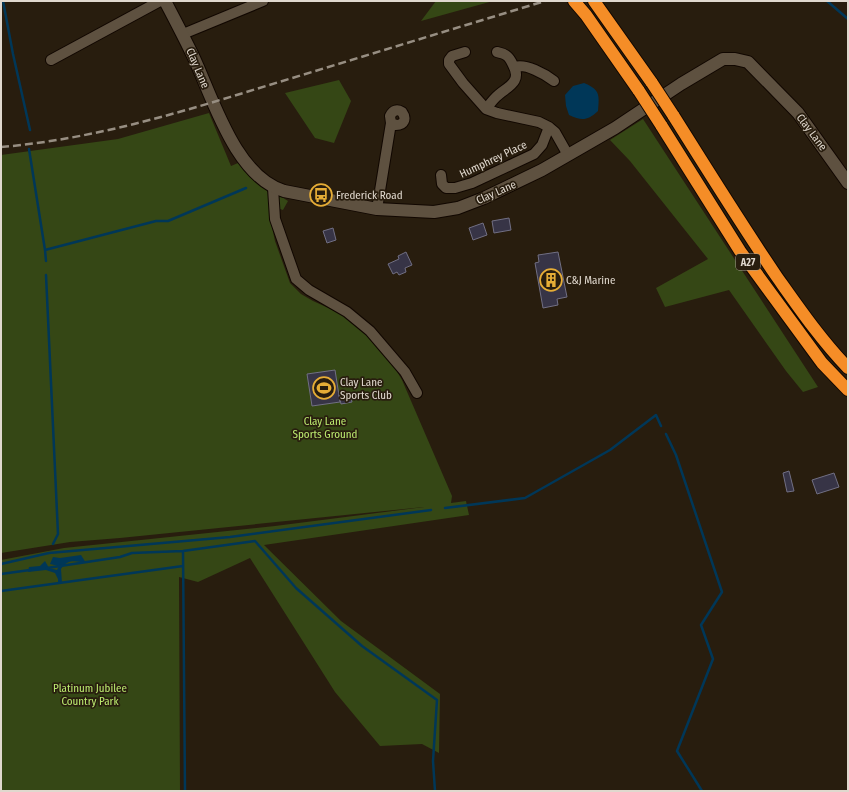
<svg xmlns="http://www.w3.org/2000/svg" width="849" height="792" font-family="'Fira Sans Condensed',sans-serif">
	<rect width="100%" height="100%" fill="#281d0e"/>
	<path fill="#354715" d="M436 1H493L421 21Z
		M339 80 351 101 334 143 315 138 285 93Z
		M209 113 231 166 238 163 251 178 288 201 283 210 271 206 270 218 275 241 290 283 301 294 313 301 344 315 370 335 392 363 402 380 452 496 451 503 466 501 469 515 264 545 341 621 440 694 439 753 422 744 380 746 335 692 250 558 198 582 179 577 180 791H1V560L64 548 275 526 424 507 120 538 70 542 1 553V155L118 139Z
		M643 119 818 387 803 392 786 371 729 290 665 307 656 288 708 259 630 161 610 140Z"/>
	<path fill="#003758" d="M584 83C601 90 599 95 598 111 587 121 582 121 569 115L566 106 565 95 573 86Z
		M81 555 86 563C75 561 68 559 61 569L62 583H58V579L55 573 46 570 28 572 29 567 40 566 45 561 49 568 57 570 59 566 50 564 53 557 60 558Z"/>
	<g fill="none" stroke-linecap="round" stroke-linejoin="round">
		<path stroke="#003758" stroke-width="2.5" d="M3 1 13 54 30 130
			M827 1 848 19
			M29 149 45 250 46 261
			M45 250 156 221H168L246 188
			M46 275 58 534 53 544
			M666 434 676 455 722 592 701 625 713 659 677 751 702 791
			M445 508 525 498 610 450 656 415 661 426
			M183 551 185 791
			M1 564 49 553 230 537 431 510
			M47 568 120 557 132 553 183 551 255 541 296 588 362 646 437 700 433 761 435 791
			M1 574 30 570
			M1 591 183 566"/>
	</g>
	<path fill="#373446" stroke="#716f83" d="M509 218 511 230 494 233 492 221Z
		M483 223 487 235 473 240 469 228Z
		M333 228 336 240 327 243 323 231Z
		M406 252 412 265 405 268 406 272 399 275 397 272 393 274 388 264 399 259 398 256Z
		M558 252 567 297 557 299 558 305 543 308 535 263 539 262 538 255Z
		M335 370 340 402 312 406 307 374Z
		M350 393 352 402 341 404 339 395Z
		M789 471 794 491 787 492 783 473Z
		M834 473 839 487 817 494 812 480Z"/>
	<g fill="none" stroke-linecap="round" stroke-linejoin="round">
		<g stroke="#110700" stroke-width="12">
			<path id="street" d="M183 34 263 1
				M465 52 452 56 449 60V64L463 83 486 109 497 113 539 122 549 127 555 132 568 155
				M51 60 160 1
				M515 67C525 63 545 74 554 81
				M486 109C489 105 492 101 496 97 506 87 523 83 513 65 509 56 506 54 497 52
				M441 175 442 184 446 188H455L472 183 534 154 542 145 549 127
				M273 188 275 219 296 279 309 290 347 312 370 331 405 372 417 393
				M377 209 391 123 390 116C393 110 397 109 402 112 407 119 404 125 396 125L391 123"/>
		</g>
		<g stroke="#110700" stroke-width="14">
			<path id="secondary" d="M165 1C175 20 185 39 194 58 213 99 236 177 284 191L377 209 434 212 458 208 484 198 542 170 615 128 681 84 723 59H735L748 62 798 113 848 183"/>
		</g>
		<g stroke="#110700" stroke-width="14">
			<path id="highway" d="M574 1 586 15 639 91
				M594 1 652 83
				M673 115C707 169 741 224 777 277 799 308 821 340 848 368
				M661 125 740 251 822 363 848 390"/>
		</g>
		<use href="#street" stroke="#5e5140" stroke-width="10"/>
		<use href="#secondary" stroke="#5e5140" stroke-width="12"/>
		<use href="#highway" stroke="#f58d27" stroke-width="12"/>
		<path stroke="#978e82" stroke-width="2.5" stroke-dasharray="8 4" stroke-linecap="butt" d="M1 147C97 139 188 110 279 82 368 55 456 28 545 1"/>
		<g stroke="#110700" stroke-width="14" stroke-linecap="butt">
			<path id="highway-bridge" d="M652 83 673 115
				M639 91 661 125"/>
		</g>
		<use href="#highway-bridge" stroke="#f58d27" stroke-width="12"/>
	</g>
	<defs>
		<g id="bus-ring" transform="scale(1.15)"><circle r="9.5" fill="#281d0e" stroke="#e6ad36" stroke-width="1.5"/><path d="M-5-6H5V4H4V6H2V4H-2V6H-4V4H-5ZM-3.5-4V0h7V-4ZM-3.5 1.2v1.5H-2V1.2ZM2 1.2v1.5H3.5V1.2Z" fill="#e6ad36"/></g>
		<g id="building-ring" transform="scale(1.15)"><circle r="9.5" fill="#281d0e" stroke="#e6ad36" stroke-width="1.5"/><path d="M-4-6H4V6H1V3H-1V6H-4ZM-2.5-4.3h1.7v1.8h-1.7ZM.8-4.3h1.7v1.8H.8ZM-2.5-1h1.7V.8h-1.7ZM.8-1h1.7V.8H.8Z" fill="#e6ad36"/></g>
		<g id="stadium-ring" transform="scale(1.15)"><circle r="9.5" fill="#281d0e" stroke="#e6ad36" stroke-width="1.5"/><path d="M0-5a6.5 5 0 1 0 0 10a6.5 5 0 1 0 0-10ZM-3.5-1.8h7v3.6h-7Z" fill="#e6ad36"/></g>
	</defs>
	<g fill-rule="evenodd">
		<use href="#bus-ring" x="321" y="195"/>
		<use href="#building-ring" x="551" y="280"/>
		<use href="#stadium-ring" x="324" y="388"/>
	</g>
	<g text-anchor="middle" stroke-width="3.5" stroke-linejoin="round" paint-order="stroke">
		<rect fill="#281d0e" stroke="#a9a094" stroke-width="1" x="736" y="254" width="24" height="16" rx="3"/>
		<g font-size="10" font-weight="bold" fill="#e0d8ce">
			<text x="748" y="266">A27</text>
		</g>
		<g font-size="11" fill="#e0d8ce" stroke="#281d0e">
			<text transform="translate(198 68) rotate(67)" y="4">Clay Lane</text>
			<text transform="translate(812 132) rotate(53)" y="4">Clay Lane</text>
			<text transform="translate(493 159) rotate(-25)" y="4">Humphrey Place</text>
			<text transform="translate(496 192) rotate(-24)" y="4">Clay Lane</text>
		</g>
		<g font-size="11" fill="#e0d8ce" stroke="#281d0e" text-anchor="start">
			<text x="336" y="199">Frederick Road</text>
			<text x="566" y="284">C&amp;J Marine</text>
			<text x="340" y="386">Clay Lane<tspan x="340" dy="13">Sports Club</tspan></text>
		</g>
		<g font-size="11" fill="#bbea6f" stroke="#281d0e">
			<text x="325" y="425">Clay Lane<tspan x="325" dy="13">Sports Ground</tspan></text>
			<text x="90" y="692">Platinum Jubilee<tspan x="90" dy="13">Country Park</tspan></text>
		</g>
	</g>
	<rect width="849" height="792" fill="none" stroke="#e0d8ce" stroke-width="4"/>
</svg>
